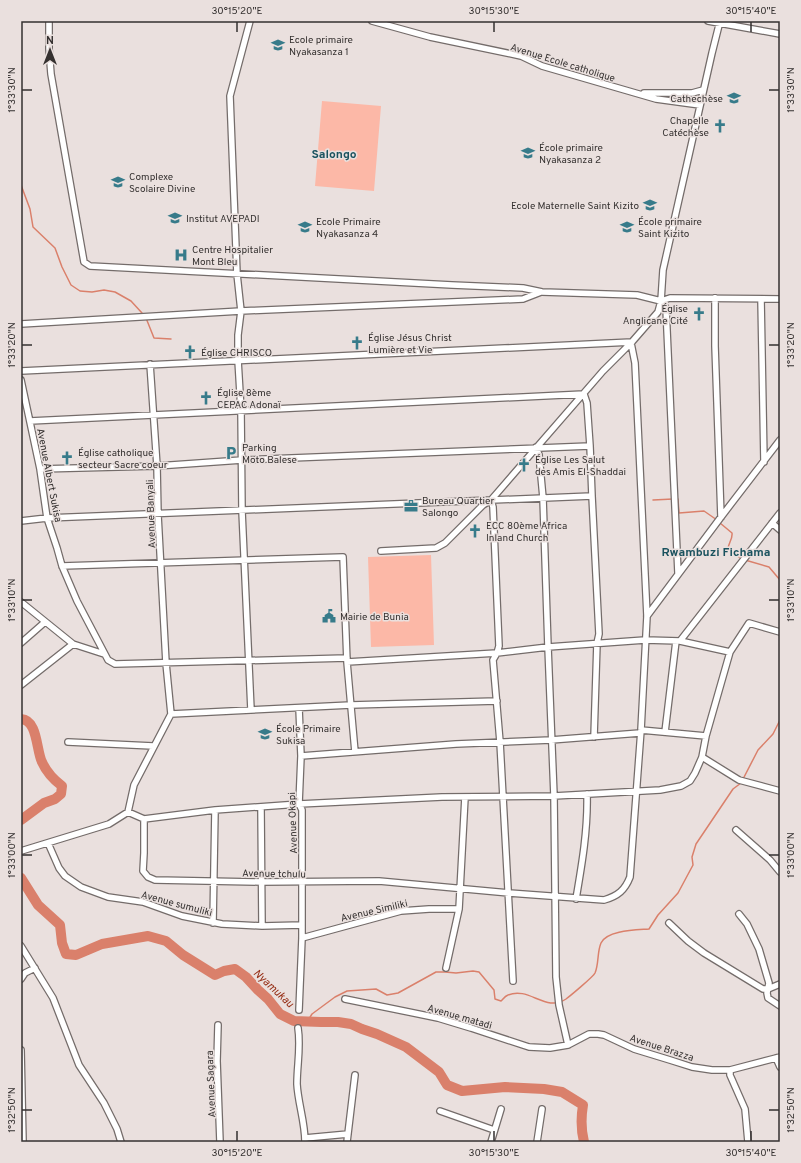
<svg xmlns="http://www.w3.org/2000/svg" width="801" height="1163" font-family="Overpass,sans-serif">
	<rect width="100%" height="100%" fill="#eae0de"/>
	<path fill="#fcb8a7" d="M322 101 381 106 374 191 315 186Z
		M431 555 434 645 371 647 368 557Z"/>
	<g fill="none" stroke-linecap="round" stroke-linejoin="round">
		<path stroke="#da806b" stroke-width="1.5" d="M21 185 30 209 33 227 55 248 62 267 71 285 80 291 92 292 104 290 115 292 131 301 142 313
			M146 318 154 338 171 339
			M678 499 679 513 704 511 717 520
			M653 500 673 499
			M720 523 732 533C733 540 727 544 728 551L745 560 769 567 780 580
			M307 1022 312 1014 335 997 347 991 376 989 387 995 398 993 436 972H445L456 973 473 971 479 972 494 990 495 999 501 1001C503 999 505 996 508 995 529 986 546 1013 566 999 570 996 593 977 595 973 599 964 597 952 601 943 607 930 637 930 649 929L658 915 678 893 693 865 692 857 696 844 733 789 741 783 758 750 773 734 780 720"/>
		<path stroke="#da806b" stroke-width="10" d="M21 719C38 720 36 750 42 762 46 771 54 780 62 786L61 794 55 799 44 803 21 820
			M21 878 38 905 60 925 62 943 66 954 76 955 102 944 148 936 166 941 183 955 215 975 224 971 235 969 246 977 258 990 268 999 280 1014 294 1021 321 1022H338L351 1024 362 1029 377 1034 406 1047 439 1072 447 1085 462 1091 505 1087 544 1089 562 1092 583 1105C581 1117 581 1130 584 1142"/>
		<g stroke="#746c6a" stroke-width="8">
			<path id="minor" d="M49 21V49L51 74 84 262 90 266 452 285 523 288 542 292 637 295 661 301 670 298 780 299
				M250 21 230 96 237 274 241 311 238 335V360L241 410 242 511 251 710
				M372 21 430 37 521 56 542 66 656 99 700 105
				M708 21 780 34
				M644 93H692L703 90
				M715 298V346L721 517
				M761 299 764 462
				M661 301 666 308 678 573
				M21 324 241 311 523 299 541 292
				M21 371 632 342
				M21 380 40 469 47 518 57 548 62 566 77 601 108 660 115 664 347 658
				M584 394 587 403 590 446 592 496 599 634 597 643 594 737
				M30 421 584 394
				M536 447 539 455 543 498 548 647 554 796 556 977 559 1005 568 1045
				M40 469 157 466 242 460 590 446
				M491 500 493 507 499 646 497 653 493 660 500 742 513 981
				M21 521 47 518 592 496
				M772 523 780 530
				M381 551 436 548 445 543 483 505 491 500 603 371 631 343 658 312 661 301 663 270 712 53 720 21
				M62 566 343 557 347 662 355 752
				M21 602 73 644 104 654
				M647 616 721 517 780 440
				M680 641 780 513
				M21 643 45 622
				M347 662 497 653 548 647 645 640 680 641 730 652 749 623 780 632
				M21 685 73 644
				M171 714 351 705 497 701
				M641 730 706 736
				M665 732 676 641
				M68 742 153 746
				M301 756 456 744 551 740 640 733
				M702 757 739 780 780 791
				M261 808 262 926
				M128 812 144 819 215 810 299 804 442 797 554 796 660 790 681 786 690 781 695 773 702 757 706 736 730 652
				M144 819V853L143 871 148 877 155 880 261 882 379 881 509 893 604 900C618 896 625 890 630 877L641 730 647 616 635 363 631 343
				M736 830 770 860 780 872
				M48 843 59 868 65 876 81 887 108 897 143 902 182 916 222 924 262 926 302 925
				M21 851 109 824 128 812 134 785 171 714 166 663 158 515 157 466 150 364
				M576 899C582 864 588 829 587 794
				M739 914 747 924 759 949 769 983 767 993 768 998 780 1006
				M213 923 215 810
				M669 923 688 941 704 953 763 989H768L780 984
				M302 938 401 911 429 909H459
				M21 946 53 998 79 1065 104 1103 117 1129 121 1142
				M446 968 459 909 465 797
				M21 979 25 973 35 968
				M345 999 438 1018 471 1028 529 1047 550 1048 568 1045 589 1034H598L604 1035 634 1049 670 1060 692 1067 712 1070H730L780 1057
				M299 1010 302 938V810L299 804 301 756 299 708
				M218 1025 217 1061 220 1142
				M298 1028C301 1047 297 1065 297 1084 298 1103 305 1122 305 1142
				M21 1050 23 1142
				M776 1058 780 1067
				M730 1070V1075L745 1109 748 1142
				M440 1111 494 1130
				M305 1138 348 1134
				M347 1142 355 1075
				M491 1142 501 1109
				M537 1142 542 1109"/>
		</g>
		<use href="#minor" stroke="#fff" stroke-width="5.5"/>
	</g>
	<path fill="none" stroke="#353130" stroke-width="1.5" d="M237 22V32M494 22V32M751 22V32M22 90H32M769 90H779M22 345H32M769 345H779M22 600H32M769 600H779M22 855H32M769 855H779M22 1110H32M769 1110H779M237 1131V1141M494 1131V1141M751 1131V1141"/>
	<defs>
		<g id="school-bare" transform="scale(1.08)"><path d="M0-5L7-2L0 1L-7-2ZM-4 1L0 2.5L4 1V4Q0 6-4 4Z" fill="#377b8a" stroke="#eae0de" stroke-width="2.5" paint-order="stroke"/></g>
		<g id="university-bare" transform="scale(1.08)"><path d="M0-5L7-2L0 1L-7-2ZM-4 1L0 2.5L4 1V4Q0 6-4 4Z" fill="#377b8a" stroke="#eae0de" stroke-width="2.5" paint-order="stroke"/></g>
		<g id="church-bare" transform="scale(1.08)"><path d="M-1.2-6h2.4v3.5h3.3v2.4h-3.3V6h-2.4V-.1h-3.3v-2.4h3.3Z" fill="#377b8a" stroke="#eae0de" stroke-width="2.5" paint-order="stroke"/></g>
		<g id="hospital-bare" transform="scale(1.08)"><path d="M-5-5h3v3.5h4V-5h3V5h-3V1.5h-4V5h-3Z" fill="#377b8a" stroke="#eae0de" stroke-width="2.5" paint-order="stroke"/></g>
		<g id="parking-bare" transform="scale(1.08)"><path d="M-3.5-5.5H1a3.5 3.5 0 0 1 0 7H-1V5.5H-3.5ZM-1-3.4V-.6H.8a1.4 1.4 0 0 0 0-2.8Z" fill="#377b8a" stroke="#eae0de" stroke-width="2.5" paint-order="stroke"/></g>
		<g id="office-bare" transform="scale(1.08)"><path d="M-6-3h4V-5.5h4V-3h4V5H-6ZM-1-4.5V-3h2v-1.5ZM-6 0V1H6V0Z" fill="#377b8a" stroke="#eae0de" stroke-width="2.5" paint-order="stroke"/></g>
		<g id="civic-bare" transform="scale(1.08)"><path d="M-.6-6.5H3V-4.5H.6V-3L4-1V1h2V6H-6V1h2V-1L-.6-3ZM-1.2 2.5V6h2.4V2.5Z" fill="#377b8a" stroke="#eae0de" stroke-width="2.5" paint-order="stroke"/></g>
	</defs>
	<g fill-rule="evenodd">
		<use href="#school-bare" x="278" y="45"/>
		<use href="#university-bare" x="734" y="98"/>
		<use href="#church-bare" x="720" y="126"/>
		<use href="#school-bare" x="528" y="153"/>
		<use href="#school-bare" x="118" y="182"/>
		<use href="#school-bare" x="650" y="205"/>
		<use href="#school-bare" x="175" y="218"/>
		<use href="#school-bare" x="305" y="227"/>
		<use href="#school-bare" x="627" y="227"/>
		<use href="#hospital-bare" x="181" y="255"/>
		<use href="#church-bare" x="699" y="314"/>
		<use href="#church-bare" x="357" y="343"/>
		<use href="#church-bare" x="190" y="352"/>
		<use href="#church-bare" x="206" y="398"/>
		<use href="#parking-bare" x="231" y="453"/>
		<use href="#church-bare" x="67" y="458"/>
		<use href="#church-bare" x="524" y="465"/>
		<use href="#office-bare" x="411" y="506"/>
		<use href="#church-bare" x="475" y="531"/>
		<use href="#civic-bare" x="329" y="616"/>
		<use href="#school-bare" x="265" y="734"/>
	</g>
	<g text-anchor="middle" stroke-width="3" stroke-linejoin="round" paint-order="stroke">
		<g font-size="10" fill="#353130" stroke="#eae0de" text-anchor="start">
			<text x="289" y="43">Ecole primaire<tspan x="289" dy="12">Nyakasanza 1</tspan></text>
			<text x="723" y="102" text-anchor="end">Cathechèse</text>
			<text x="709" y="124" text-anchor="end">Chapelle<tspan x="709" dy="12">Catéchèse</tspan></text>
			<text x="539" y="151">École primaire<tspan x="539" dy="12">Nyakasanza 2</tspan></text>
			<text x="129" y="180">Complexe<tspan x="129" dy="12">Scolaire Divine</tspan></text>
			<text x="639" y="209" text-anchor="end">Ecole Maternelle Saint Kizito</text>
			<text x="186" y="222">Institut AVEPADI</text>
			<text x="316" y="225">Ecole Primaire<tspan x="316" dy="12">Nyakasanza 4</tspan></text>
			<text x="638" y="225">École primaire<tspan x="638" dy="12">Saint Kizito</tspan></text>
			<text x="192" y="253">Centre Hospitalier<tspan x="192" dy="12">Mont Bleu</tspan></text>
			<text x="688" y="312" text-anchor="end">Église<tspan x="688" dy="12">Anglicane Cité</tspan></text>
			<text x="368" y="341">Église Jésus Christ<tspan x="368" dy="12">Lumière et Vie</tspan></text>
			<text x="201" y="356">Église CHRISCO</text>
			<text x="217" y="396">Église 8ème<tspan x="217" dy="12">CEPAC Adonaï</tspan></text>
			<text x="242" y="451">Parking<tspan x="242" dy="12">Moto Balese</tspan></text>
			<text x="78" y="456">Église catholique<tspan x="78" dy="12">secteur Sacre coeur</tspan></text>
			<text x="535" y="463">Église Les Salut<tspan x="535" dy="12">des Amis El-Shaddai</tspan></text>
			<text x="422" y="504">Bureau Quartier<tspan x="422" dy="12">Salongo</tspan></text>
			<text x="486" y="529">ECC 80ème Africa<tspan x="486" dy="12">Inland Church</tspan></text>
			<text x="340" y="620">Mairie de Bunia</text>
			<text x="276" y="732">École Primaire<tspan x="276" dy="12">Sukisa</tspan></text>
		</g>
		<g font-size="10" fill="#353130" stroke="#eae0de">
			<text transform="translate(563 62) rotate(17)" y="4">Avenue Ecole catholique</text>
			<text transform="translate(50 475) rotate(79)" y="4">Avenue Albert Sukisa</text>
			<text transform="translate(150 514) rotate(-92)" y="4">Avenue Banyali</text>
			<text transform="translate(292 823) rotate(-92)" y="4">Avenue Okapi</text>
			<text transform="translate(274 873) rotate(1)" y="4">Avenue tchulu</text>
			<text transform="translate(177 903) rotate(15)" y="4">Avenue sumuliki</text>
			<text transform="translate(374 910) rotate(-13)" y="4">Avenue Similiki</text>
			<text transform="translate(460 1016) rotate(16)" y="4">Avenue matadi</text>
			<text transform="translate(662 1047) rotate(18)" y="4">Avenue Brazza</text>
			<text transform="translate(210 1084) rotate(-92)" y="4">Avenue Sagara</text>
		</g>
		<g font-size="11" font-style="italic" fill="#942a11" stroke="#eae0de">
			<text transform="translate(274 988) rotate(43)" y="4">Nyamukau</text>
		</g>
		<g font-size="12" font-weight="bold" fill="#1a525e" stroke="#eae0de">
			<text x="334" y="158">Salongo</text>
			<text x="716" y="556">Rwambuzi Fichama</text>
		</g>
	</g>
	<rect width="801" height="1163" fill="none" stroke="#eae0de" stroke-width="44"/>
	<g transform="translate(50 50)" stroke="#eae0de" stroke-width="3" paint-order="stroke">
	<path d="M0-3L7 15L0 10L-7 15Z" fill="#353130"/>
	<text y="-6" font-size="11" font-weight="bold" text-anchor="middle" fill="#353130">N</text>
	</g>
	<rect x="22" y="22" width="757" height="1119" fill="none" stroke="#353130" stroke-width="1.5"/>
	<g font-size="10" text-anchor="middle" fill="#353130">
		<text x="237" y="14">30°15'20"E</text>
		<text x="494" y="14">30°15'30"E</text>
		<text x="751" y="14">30°15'40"E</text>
		<text transform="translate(11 90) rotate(-90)" y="4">1°33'30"N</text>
		<text transform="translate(790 90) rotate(-90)" y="4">1°33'30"N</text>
		<text transform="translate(11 345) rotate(-90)" y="4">1°33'20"N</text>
		<text transform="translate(790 345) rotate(-90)" y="4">1°33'20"N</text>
		<text transform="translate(11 600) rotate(-90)" y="4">1°33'10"N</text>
		<text transform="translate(790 600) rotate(-90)" y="4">1°33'10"N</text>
		<text transform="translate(11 855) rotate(-90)" y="4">1°33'00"N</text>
		<text transform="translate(790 855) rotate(-90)" y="4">1°33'00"N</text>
		<text transform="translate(11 1110) rotate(-90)" y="4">1°32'50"N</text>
		<text transform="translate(790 1110) rotate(-90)" y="4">1°32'50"N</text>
		<text x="237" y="1156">30°15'20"E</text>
		<text x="494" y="1156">30°15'30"E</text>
		<text x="751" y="1156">30°15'40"E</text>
	</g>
</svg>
